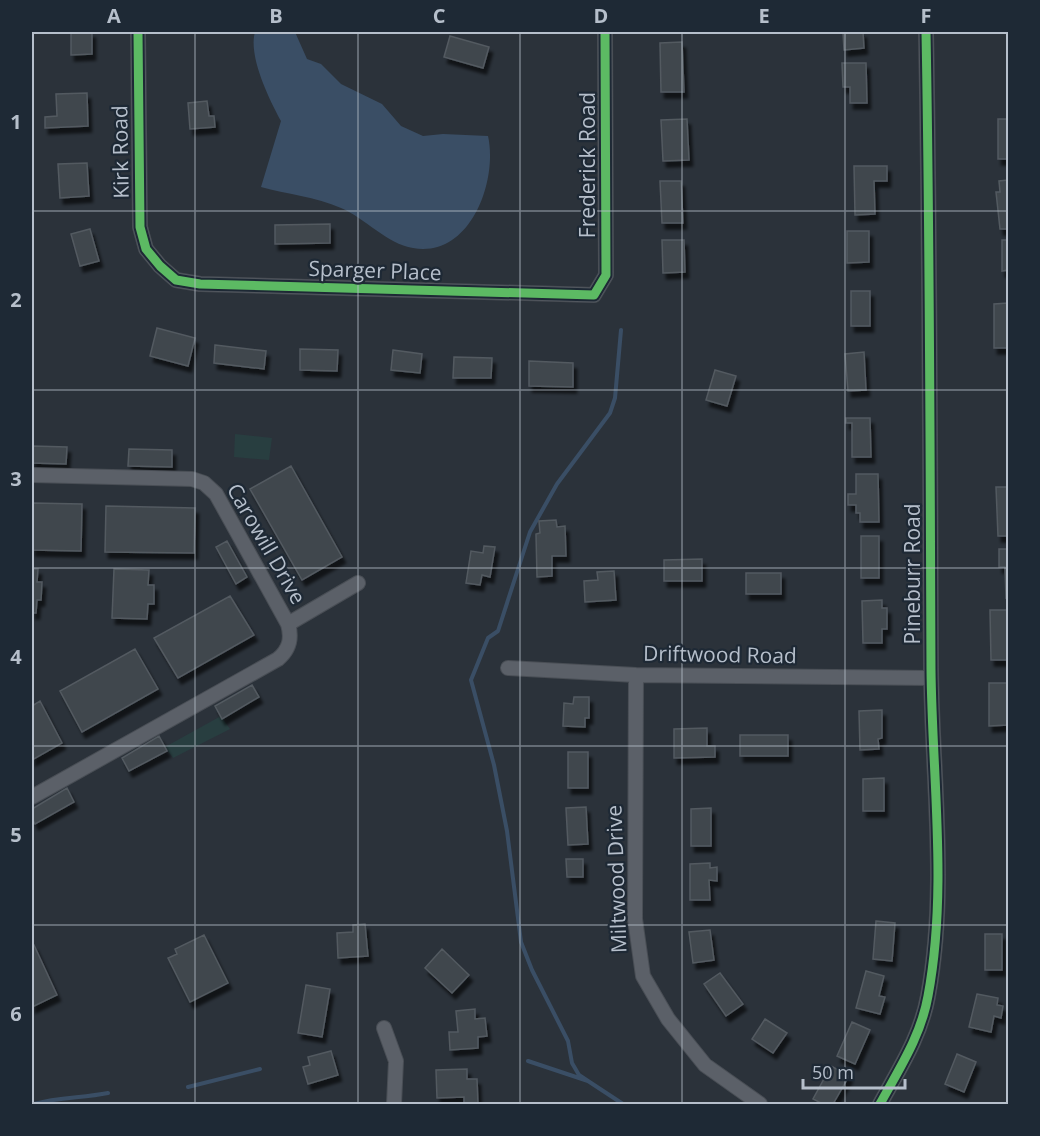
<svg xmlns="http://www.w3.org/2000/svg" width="1040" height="1136" font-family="'Open Sans',sans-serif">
	<defs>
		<filter id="shadow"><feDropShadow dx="3.5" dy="6" stdDeviation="1.5" flood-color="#0009"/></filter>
	</defs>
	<rect width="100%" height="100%" fill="#2b323a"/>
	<path fill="#283e40" d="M235 434 272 438 269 460 234 457Z
		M221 716 230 729 173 758 165 747Z"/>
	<path fill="#3a4e65" d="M255 32H295L307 59 321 64 341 84 382 104 401 126 423 136 443 134 488 136C498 180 471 258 413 248 387 244 365 218 341 208 316 197 286 194 261 187L281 121C269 99 248 56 255 32Z"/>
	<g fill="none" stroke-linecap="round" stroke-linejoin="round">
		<path stroke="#3a4e65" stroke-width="4" d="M528 1061 588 1081 623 1104
			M588 1081 579 1075 572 1063 568 1041 532 970 521 942 507 831 494 765 471 680 488 638 498 631 530 532 557 484 610 413 615 398 621 330
			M188 1087 260 1069
			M34 1104C58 1097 83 1098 108 1093"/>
	</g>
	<path fill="#40474d" stroke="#535a61" stroke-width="1.5" filter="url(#shadow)" d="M71 32H92V54L71 55Z
		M843 32H863L864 48 844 50Z
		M450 36 489 47 483 68 444 57Z
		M682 42 684 92H661L660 43Z
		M842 63H866L867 103H850V87H843Z
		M87 93 88 126 45 128V117L57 116 56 94Z
		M207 101 209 116H214L215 127 190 129 188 103Z
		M687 119 689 160 663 161 661 120Z
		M998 119H1008V159H998Z
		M87 163 89 196 60 198 58 164Z
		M854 166H887V181H874L875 214 855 215Z
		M1008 180V229H1000L996 192H1000L999 181Z
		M660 181H681L683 223H662Z
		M330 224V243L275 244V225Z
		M90 229 99 261 80 266 71 234Z
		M847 231H869V262L847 263Z
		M662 240H684L685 272 663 273Z
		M1002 240H1008V270L1002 271Z
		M851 291H870V326H851Z
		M1008 303V348H994V304Z
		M157 328 195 338 188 366 150 356Z
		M215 345 266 351 264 369 214 363Z
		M300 349 338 350 337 371 300 370Z
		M393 350 422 354 420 373 391 370Z
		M864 352 866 390 848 391 845 354Z
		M454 357 492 358 491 378H453Z
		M529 361 573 363V387L529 386Z
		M715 370 736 376 727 406 706 400Z
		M846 418H870L871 457H852V423H846Z
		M32 446 67 447 66 464 32 463Z
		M129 449 172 450V467L128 466Z
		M291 466 342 557 302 580 250 489Z
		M856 474H878L879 522H860V513H856V505H848V494H856Z
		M996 487H1008V536H998Z
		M32 503 82 504 81 551 32 550Z
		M106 506 195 508 194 553 105 552Z
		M556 520 557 527 565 526 566 556H552V576L537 577 536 534 540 533 539 521Z
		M861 536H879V578H861Z
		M227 541 247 577 236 584 216 547Z
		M484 546 495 547 490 577 482 575 480 585 466 583 471 551 483 553Z
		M999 549H1008V597L1006 598 1005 567H999Z
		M702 559V581H664V560Z
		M32 569H38L37 582H42L41 600H37L36 613H32Z
		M114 569 149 570 148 585H154V604H148L147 619 112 618Z
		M614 571 616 600 585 602 584 581 598 580 597 572Z
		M746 573H781V594H746Z
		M230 596 254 635 178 678 154 638Z
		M882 600V608H887V629H882V643H863L862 601Z
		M990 610H1008V660H991Z
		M135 649 158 689 82 732 60 691Z
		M989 683H1008V725L989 726Z
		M252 685 259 697 222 719 215 706Z
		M574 697H589V718H585V727L563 726 564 703 573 704Z
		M40 701 62 743 32 760V706Z
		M882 710V738L878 739 879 749 860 750 859 711Z
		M707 728V746H715V757L674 758V729Z
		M740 735H788V756H740Z
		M159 736 167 751 129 771 122 758Z
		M568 752H588V788H568Z
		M884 778V811H863V779Z
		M67 788 74 802 35 824 32 818V809Z
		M586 807 588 844 568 845 566 808Z
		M711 808V846H691V809Z
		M566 859H583V877H567Z
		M710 863V868L717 867V881L709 880 710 900H690V864Z
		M876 921 895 923 892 961 873 959Z
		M365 924 368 956 338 958 337 933 353 932V925Z
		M710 930 714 960 693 963 689 932Z
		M985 934H1002V970H985Z
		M204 935 228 983 190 1002 168 958 177 954 175 949Z
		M34 945 57 995 32 1007V946Z
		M442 949 469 975 452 993 425 968Z
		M866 971 884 976 879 996 885 997 880 1014 856 1008Z
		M720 973 743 1004 726 1016 704 984Z
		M306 985 330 989 322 1037 298 1033Z
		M977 994 998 998 997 1005 1003 1006 1001 1018 994 1016 991 1032 969 1027Z
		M475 1009V1019L485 1018 487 1036 478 1037V1048L450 1050 449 1032H458L456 1011Z
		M765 1019 787 1033 773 1053 752 1039Z
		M852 1022 870 1030 855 1064 837 1056Z
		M331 1051 338 1075 308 1084 303 1067 310 1065 308 1057Z
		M957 1054 976 1062 964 1092 945 1084Z
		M831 1066 849 1076 833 1104H823L813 1099Z
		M467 1069V1079H477L478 1104H464V1097L437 1098 436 1070Z"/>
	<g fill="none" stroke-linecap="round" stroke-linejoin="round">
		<g stroke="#494e55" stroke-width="16">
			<path id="minor" d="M138 32 140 227 146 249 160 266 176 280 200 284 594 295 606 275 605 32
				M32 475 192 479 204 483 216 494 288 624C292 638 290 649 278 659L32 797
				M288 624 358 583
				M508 668 636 675 931 678
				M636 675 635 919 643 976 668 1019 705 1065 760 1104
				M384 1028 396 1061 394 1104
				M880 1104C899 1069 921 1036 928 996 948 889 932 777 931 669 930 457 930 244 926 32"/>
		</g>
		<use href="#minor" stroke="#5b6068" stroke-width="14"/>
		<g stroke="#1e2935" stroke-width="13">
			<path id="cycleway" d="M138 32 140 227 146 249 160 266 176 280 200 284 594 295 606 275 605 32
				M880 1104C899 1069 921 1036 928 996 948 889 932 777 931 669 930 457 930 244 926 32"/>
		</g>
		<use href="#cycleway" stroke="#5cba63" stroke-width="9"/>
	</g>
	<path fill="none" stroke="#b6bfcb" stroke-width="1.5" stroke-opacity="0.55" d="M195 32V1104M358 32V1104M520 32V1104M682 32V1104M845 32V1104M32 211H1008M32 390H1008M32 568H1008M32 746H1008M32 925H1008"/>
	<g text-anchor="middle" stroke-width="4.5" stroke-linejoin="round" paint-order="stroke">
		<g font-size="21" fill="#b6bfcb" stroke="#1e2935">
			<text transform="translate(121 152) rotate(-91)" y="7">Kirk Road</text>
			<text transform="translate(588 165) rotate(-90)" y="7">Frederick Road</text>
			<text transform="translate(375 271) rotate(2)" y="7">Sparger Place</text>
			<text transform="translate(266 544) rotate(60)" y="7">Carowill Drive</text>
			<text transform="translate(913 574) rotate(-90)" y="7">Pineburr Road</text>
			<text transform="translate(720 655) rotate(1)" y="7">Driftwood Road</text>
			<text transform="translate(617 879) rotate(-92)" y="7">Miltwood Drive</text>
		</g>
	</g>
	<rect width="1040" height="1136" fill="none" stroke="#1e2935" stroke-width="66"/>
	<path d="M803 1079v9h102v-9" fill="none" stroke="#b6bfcb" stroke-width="3"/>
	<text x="812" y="1079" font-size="18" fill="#b6bfcb" stroke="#1e2935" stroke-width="4.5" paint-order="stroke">50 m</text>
	<rect x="33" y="33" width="974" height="1070" fill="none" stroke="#b6bfcb" stroke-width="2"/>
	<g font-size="20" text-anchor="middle" font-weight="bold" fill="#b6bfcb">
		<text x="114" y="23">A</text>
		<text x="276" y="23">B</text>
		<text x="439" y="23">C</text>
		<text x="601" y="23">D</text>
		<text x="764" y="23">E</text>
		<text x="926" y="23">F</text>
		<text x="16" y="129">1</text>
		<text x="16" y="307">2</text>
		<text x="16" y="486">3</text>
		<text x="16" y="664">4</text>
		<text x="16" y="842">5</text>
		<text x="16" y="1021">6</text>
	</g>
</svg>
